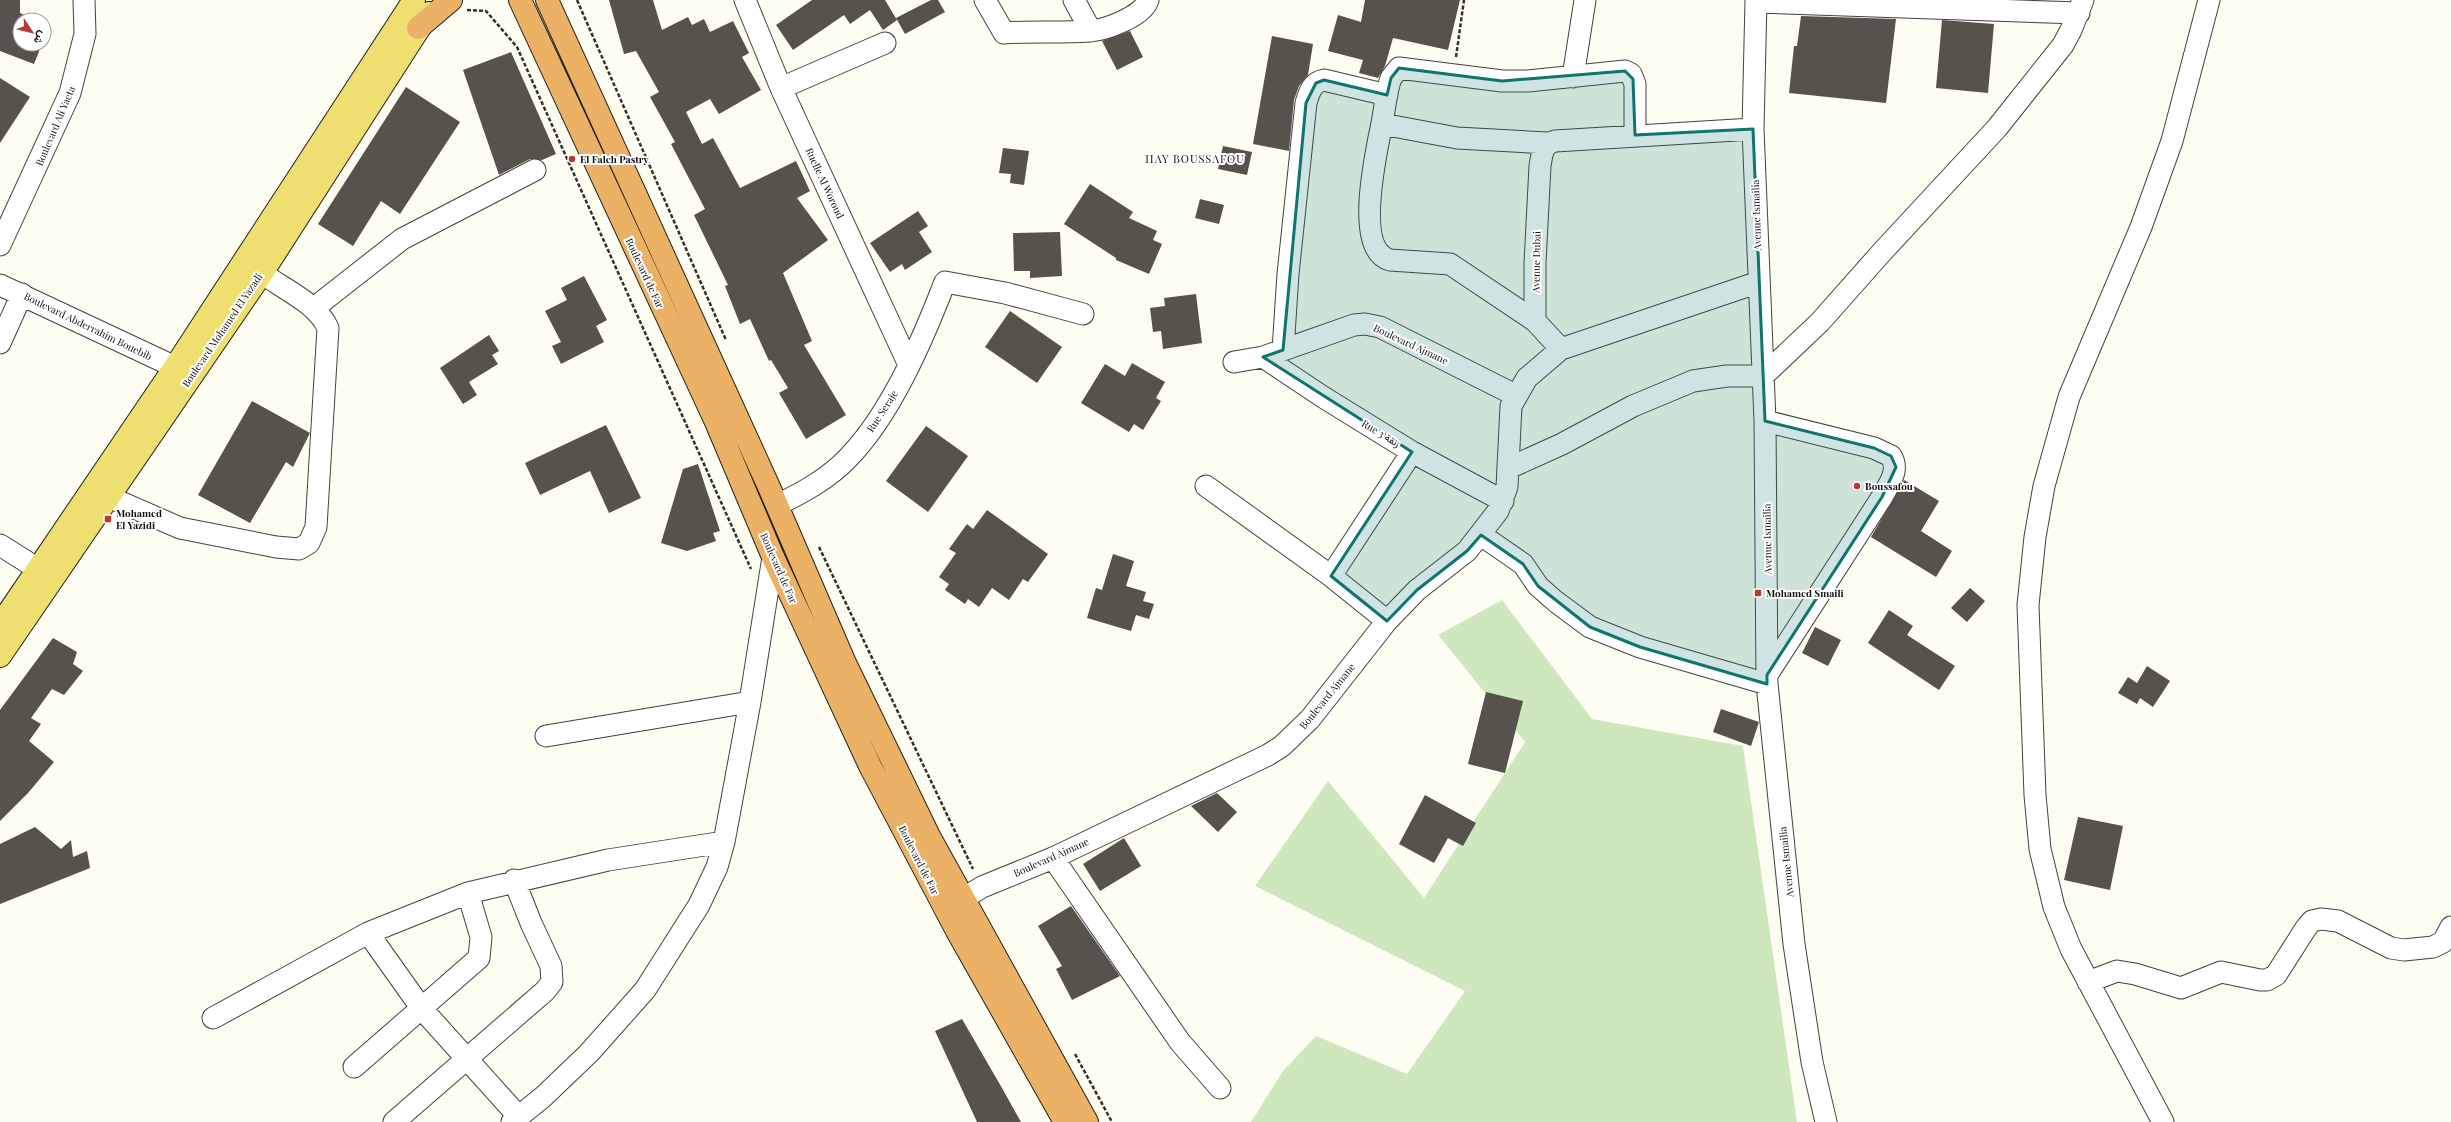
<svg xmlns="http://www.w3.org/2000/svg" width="2451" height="1122" font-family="'Playfair Display',Vazirmatn,serif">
	<rect width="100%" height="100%" fill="#fefdf2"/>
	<path fill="#cee7bd" d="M1502 600 1592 719 1743 746 1797 1122H1251L1283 1071 1316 1036 1407 1074 1465 991 1255 886 1328 781 1424 898 1525 742 1438 635Z"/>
	<path fill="#57524c" d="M0 0H20V13L36 20H20V44H42L34 64 0 51Z
		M609 0H653L662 30 688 17 692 25 704 19 710 32 733 21 749 53 742 57 761 90 719 114 710 99 686 112 702 144 713 138 740 188 796 161 810 191 797 198 828 240 783 273 812 341 804 345 846 415 806 439 779 393 788 388 771 360 769 361 750 319 740 324 725 286 728 285 694 215 705 209 671 144 675 142 650 97 659 92 636 51 624 54Z
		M812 0H885L897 20 883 30 870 10 850 24 844 15 793 50 776 25Z
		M931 0H938L945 12 905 34 896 18Z
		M1365 0H1460L1448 50 1393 38 1385 66 1378 78 1359 73 1363 60 1328 51 1338 15 1361 22Z
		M1801 16 1896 19 1886 103 1789 93 1794 46H1797Z
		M1942 20 1994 24 1988 93 1936 88Z
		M1130 31 1143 57 1117 70 1102 41Z
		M1272 36 1313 44 1308 75 1299 86 1294 100 1289 151 1253 144Z
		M511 52 556 154 542 160 530 159 499 175 463 70Z
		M0 78 30 97 0 143Z
		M406 87 460 122 400 214 381 201 353 246 318 224Z
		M1223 146 1252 152 1247 175 1218 169Z
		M1003 148 1029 151 1024 185 1010 183 1011 174 999 173Z
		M1090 184 1133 212 1129 218 1157 231 1153 240 1162 244 1149 274 1116 260V258L1064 224Z
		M1200 199 1224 205 1219 224 1195 218Z
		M918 211 928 226 919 232 932 252 905 270 902 264 890 272 870 243Z
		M1060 232 1062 276 1030 278V271H1014L1013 233Z
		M584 276 607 320 596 326 604 342 561 364 552 346 561 342 545 311 567 300 561 288Z
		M1196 294 1202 343 1163 349 1161 331 1153 332 1150 308 1165 306 1164 298Z
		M1010 311 1062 347 1037 383 985 347Z
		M489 335 499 351 492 355 498 364 469 382 477 395 463 404 440 368Z
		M1132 363 1165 382 1156 398 1161 401 1143 430 1134 424 1129 432 1081 403 1105 364 1125 376Z
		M252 401 310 433 293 467 286 462 250 523 198 495Z
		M606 425 641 498 609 513 590 471 540 495 525 463Z
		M926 426 968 456 928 512 886 481Z
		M698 464 720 531 713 533 716 541 687 551 661 543 683 469Z
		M1904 480 1939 501 1921 531 1952 551 1936 577 1871 537Z
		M987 510 1048 554 1028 582 1023 579 1009 600 992 588 979 607 968 599 965 604 945 590 949 584 939 577 956 553 949 549 967 524 973 529Z
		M1113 554 1134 561 1126 586 1146 592 1143 601 1154 604 1149 619 1136 615 1131 631 1087 618 1096 588 1102 590Z
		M1970 588 1985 601 1967 622 1951 608Z
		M1889 610 1913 626 1907 635 1955 666 1939 690 1868 643Z
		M1815 627 1841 640 1828 666 1802 653Z
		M53 638 77 652 73 664 83 671 64 695 52 689 31 718 41 724 29 741 54 762 28 793 0 821V710Z
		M2147 666 2170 681 2153 707 2140 698 2137 704 2118 693 2128 677 2137 683Z
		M1486 692 1523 701 1505 773 1468 764Z
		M1721 709 1759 722 1751 746 1713 732Z
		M1217 793 1237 812 1218 832 1191 806Z
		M1425 795 1476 823 1463 846 1448 838 1434 863 1399 844Z
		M2078 817 2123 826 2110 890 2064 880Z
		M35 827 61 849 71 840 73 857 87 851 90 868 0 904V844Z
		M1124 838 1141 866 1100 891 1083 864Z
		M1071 906 1120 976 1072 1000 1056 969 1062 966 1038 926Z
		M962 1019 1002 1088 1021 1122H977L935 1031Z"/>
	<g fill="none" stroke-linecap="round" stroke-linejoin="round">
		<g stroke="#424242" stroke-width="23">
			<path id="minor" d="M745 0 781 88 909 365
				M985 0 1004 33C1033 31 1062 33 1090 31 1106 30 1143 16 1148 0
				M1074 0 1091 31
				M1756 0 1753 129 1765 421 1767 684 1794 944 1812 1062 1826 1122
				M1756 2 2079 13
				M1573 77 1585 0
				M781 88 885 43
				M1382 124 1457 138 1548 143
				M0 245 70 93 85 34 84 0
				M0 285 175 367
				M314 308 402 239 535 170
				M1535 321 1450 264 1390 260C1353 250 1377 149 1382 123 1385 108 1386 92 1391 78L1399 68 1502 81H1528L1625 71 1631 74 1635 84V135
				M0 343 22 294
				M1561 349 1535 321V263L1540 166C1542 155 1542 144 1555 141L1753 129
				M1283 350 1288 274 1306 103C1309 93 1312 82 1324 80L1387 95
				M1263 357 1323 397 1412 452 1503 501
				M1234 362 1263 357 1354 325 1365 324 1380 327 1515 395
				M1765 421 1874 448 1891 456C1900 470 1889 484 1882 497L1767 675
				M1509 468 1562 444 1633 406 1693 381 1727 376H1763L1820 322 1882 252 1997 128 2063 45 2071 30 2083 0
				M1206 486 1331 576 1387 621
				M109 497 180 528 276 547 299 549 309 543 316 527 328 328C316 302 284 290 262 273
				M777 505C802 493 828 479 848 458 891 414 923 339 945 282L1005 293 1083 314
				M1481 535 1523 564 1538 586 1555 601 1590 627 1640 647 1767 684
				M0 545 38 569
				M1331 576 1412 452
				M546 736 750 702
				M1053 858 1180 1042 1220 1088
				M964 898 982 887 1053 858 1268 755 1282 746 1310 719 1387 621 1417 590 1467 551 1498 511 1507 487 1511 406 1527 378 1561 349 1759 282
				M368 933 422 1009 519 1117
				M2088 982 2117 971 2135 974 2181 988 2221 972 2260 980H2267L2276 975 2306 928 2312 921 2321 919 2338 921 2391 948 2404 950 2433 947 2443 942 2451 927
				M213 1018 368 933 468 893 608 860 724 842
				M354 1067 479 958 481 937 468 893
				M394 1122 545 991 552 982 551 966 531 923 514 880
				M512 1122 543 1097 589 1053 645 990 699 905 717 867 724 842 750 702 773 557
				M2163 1122 2071 949 2054 907 2040 849 2035 795 2028 605 2035 537 2044 486 2069 397 2141 227 2172 141 2209 0"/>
		</g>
		<g stroke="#202020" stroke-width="24">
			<path id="major" d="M0 625 175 367 414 0
				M0 656 262 273 429 13"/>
		</g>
		<g stroke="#202020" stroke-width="24">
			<path id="highway" d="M520 0 716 422 773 557 870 766 957 931 1065 1122
				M547 0 769 487 845 663 929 836 1087 1122
				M418 28 451 0"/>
		</g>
		<path stroke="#313131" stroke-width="2.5" stroke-dasharray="4 2" stroke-linecap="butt" d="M577 0 726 340
			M467 10 486 11 517 47 751 569
			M1456 57 1464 0
			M819 547 973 869
			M1075 1054 1112 1122"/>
		<use href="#minor" stroke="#fff" stroke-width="21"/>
		<use href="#major" stroke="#efdf71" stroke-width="22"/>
		<use href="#highway" stroke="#ebb164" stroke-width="22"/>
	</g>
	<path fill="#0f766e" fill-opacity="0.2" stroke="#0f766e" stroke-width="3" stroke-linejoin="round" d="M1399 68 1502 81 1625 71 1633 79 1635 135 1753 129 1765 421 1874 448 1891 456 1896 467 1882 497 1767 675V684L1640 647 1590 627 1538 586 1523 564 1481 535 1467 551 1417 590 1387 621 1331 576 1412 452 1263 357 1283 350 1306 103 1316 83 1324 80 1387 95 1391 78Z"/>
	<g fill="#b73930" stroke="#fff" stroke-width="1.5">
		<circle cx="572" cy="159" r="4"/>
		<circle cx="1857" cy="486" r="4"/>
		<rect x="104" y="515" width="8" height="8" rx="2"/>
		<rect x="1754" y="589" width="8" height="8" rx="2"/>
	</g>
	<g text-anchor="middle" stroke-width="4" stroke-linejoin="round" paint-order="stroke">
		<g font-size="10" fill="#0f0f0f" stroke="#fff">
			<text transform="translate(55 126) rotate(-67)" y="4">Boulevard Ali Yaeta</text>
			<text transform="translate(825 183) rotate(65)" y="4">Ruelle Al Woroud</text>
			<text transform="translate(1756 215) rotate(-92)" y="4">Avenue Ismailia</text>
			<text transform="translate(1536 262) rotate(-89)" y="4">Avenue Dubai</text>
			<text transform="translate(645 273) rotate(65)" y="4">Boulevard de Far</text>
			<text transform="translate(88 326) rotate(26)" y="4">Boulevard Abderrahim Bouebib</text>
			<text transform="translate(222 330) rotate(-56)" y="4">Boulevard Mohamed El Yazadi</text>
			<text transform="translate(1411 344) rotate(25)" y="4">Boulevard Ajmane</text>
			<text transform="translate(882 411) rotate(-57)" y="4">Rue Seraje</text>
			<text transform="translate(1381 433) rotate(31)" y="4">Rue 3 زنقة</text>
			<text transform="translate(1767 539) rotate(-91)" y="4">Avenue Ismailia</text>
			<text transform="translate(779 568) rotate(66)" y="4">Boulevard de Far</text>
			<text transform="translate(1327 696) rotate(-51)" y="4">Boulevard Ajmane</text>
			<text transform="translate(1051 857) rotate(-24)" y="4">Boulevard Ajmane</text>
			<text transform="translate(919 860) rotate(63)" y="4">Boulevard de Far</text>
			<text transform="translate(1786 862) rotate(-96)" y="4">Avenue Ismailia</text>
		</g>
		<g font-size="10" font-weight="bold" fill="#0f0f0f" stroke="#fff" text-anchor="start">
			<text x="580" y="163">El Faleh Pastry</text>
			<text x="1865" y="490">Boussafou</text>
			<text x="116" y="517">Mohamed<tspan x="116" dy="12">El Yazidi</tspan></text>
			<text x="1766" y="597">Mohamed Smaili</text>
		</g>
		<g font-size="11" letter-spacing="1" fill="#0f0f0f" stroke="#fff">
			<text x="1195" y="163">HAY BOUSSAFOU</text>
		</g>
	</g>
	<g transform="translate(32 32) rotate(125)"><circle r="19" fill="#ffffff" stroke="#9f9f9f"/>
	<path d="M0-3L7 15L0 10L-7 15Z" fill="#b73930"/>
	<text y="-6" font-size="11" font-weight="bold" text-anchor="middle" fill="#0f0f0f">ش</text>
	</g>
</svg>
